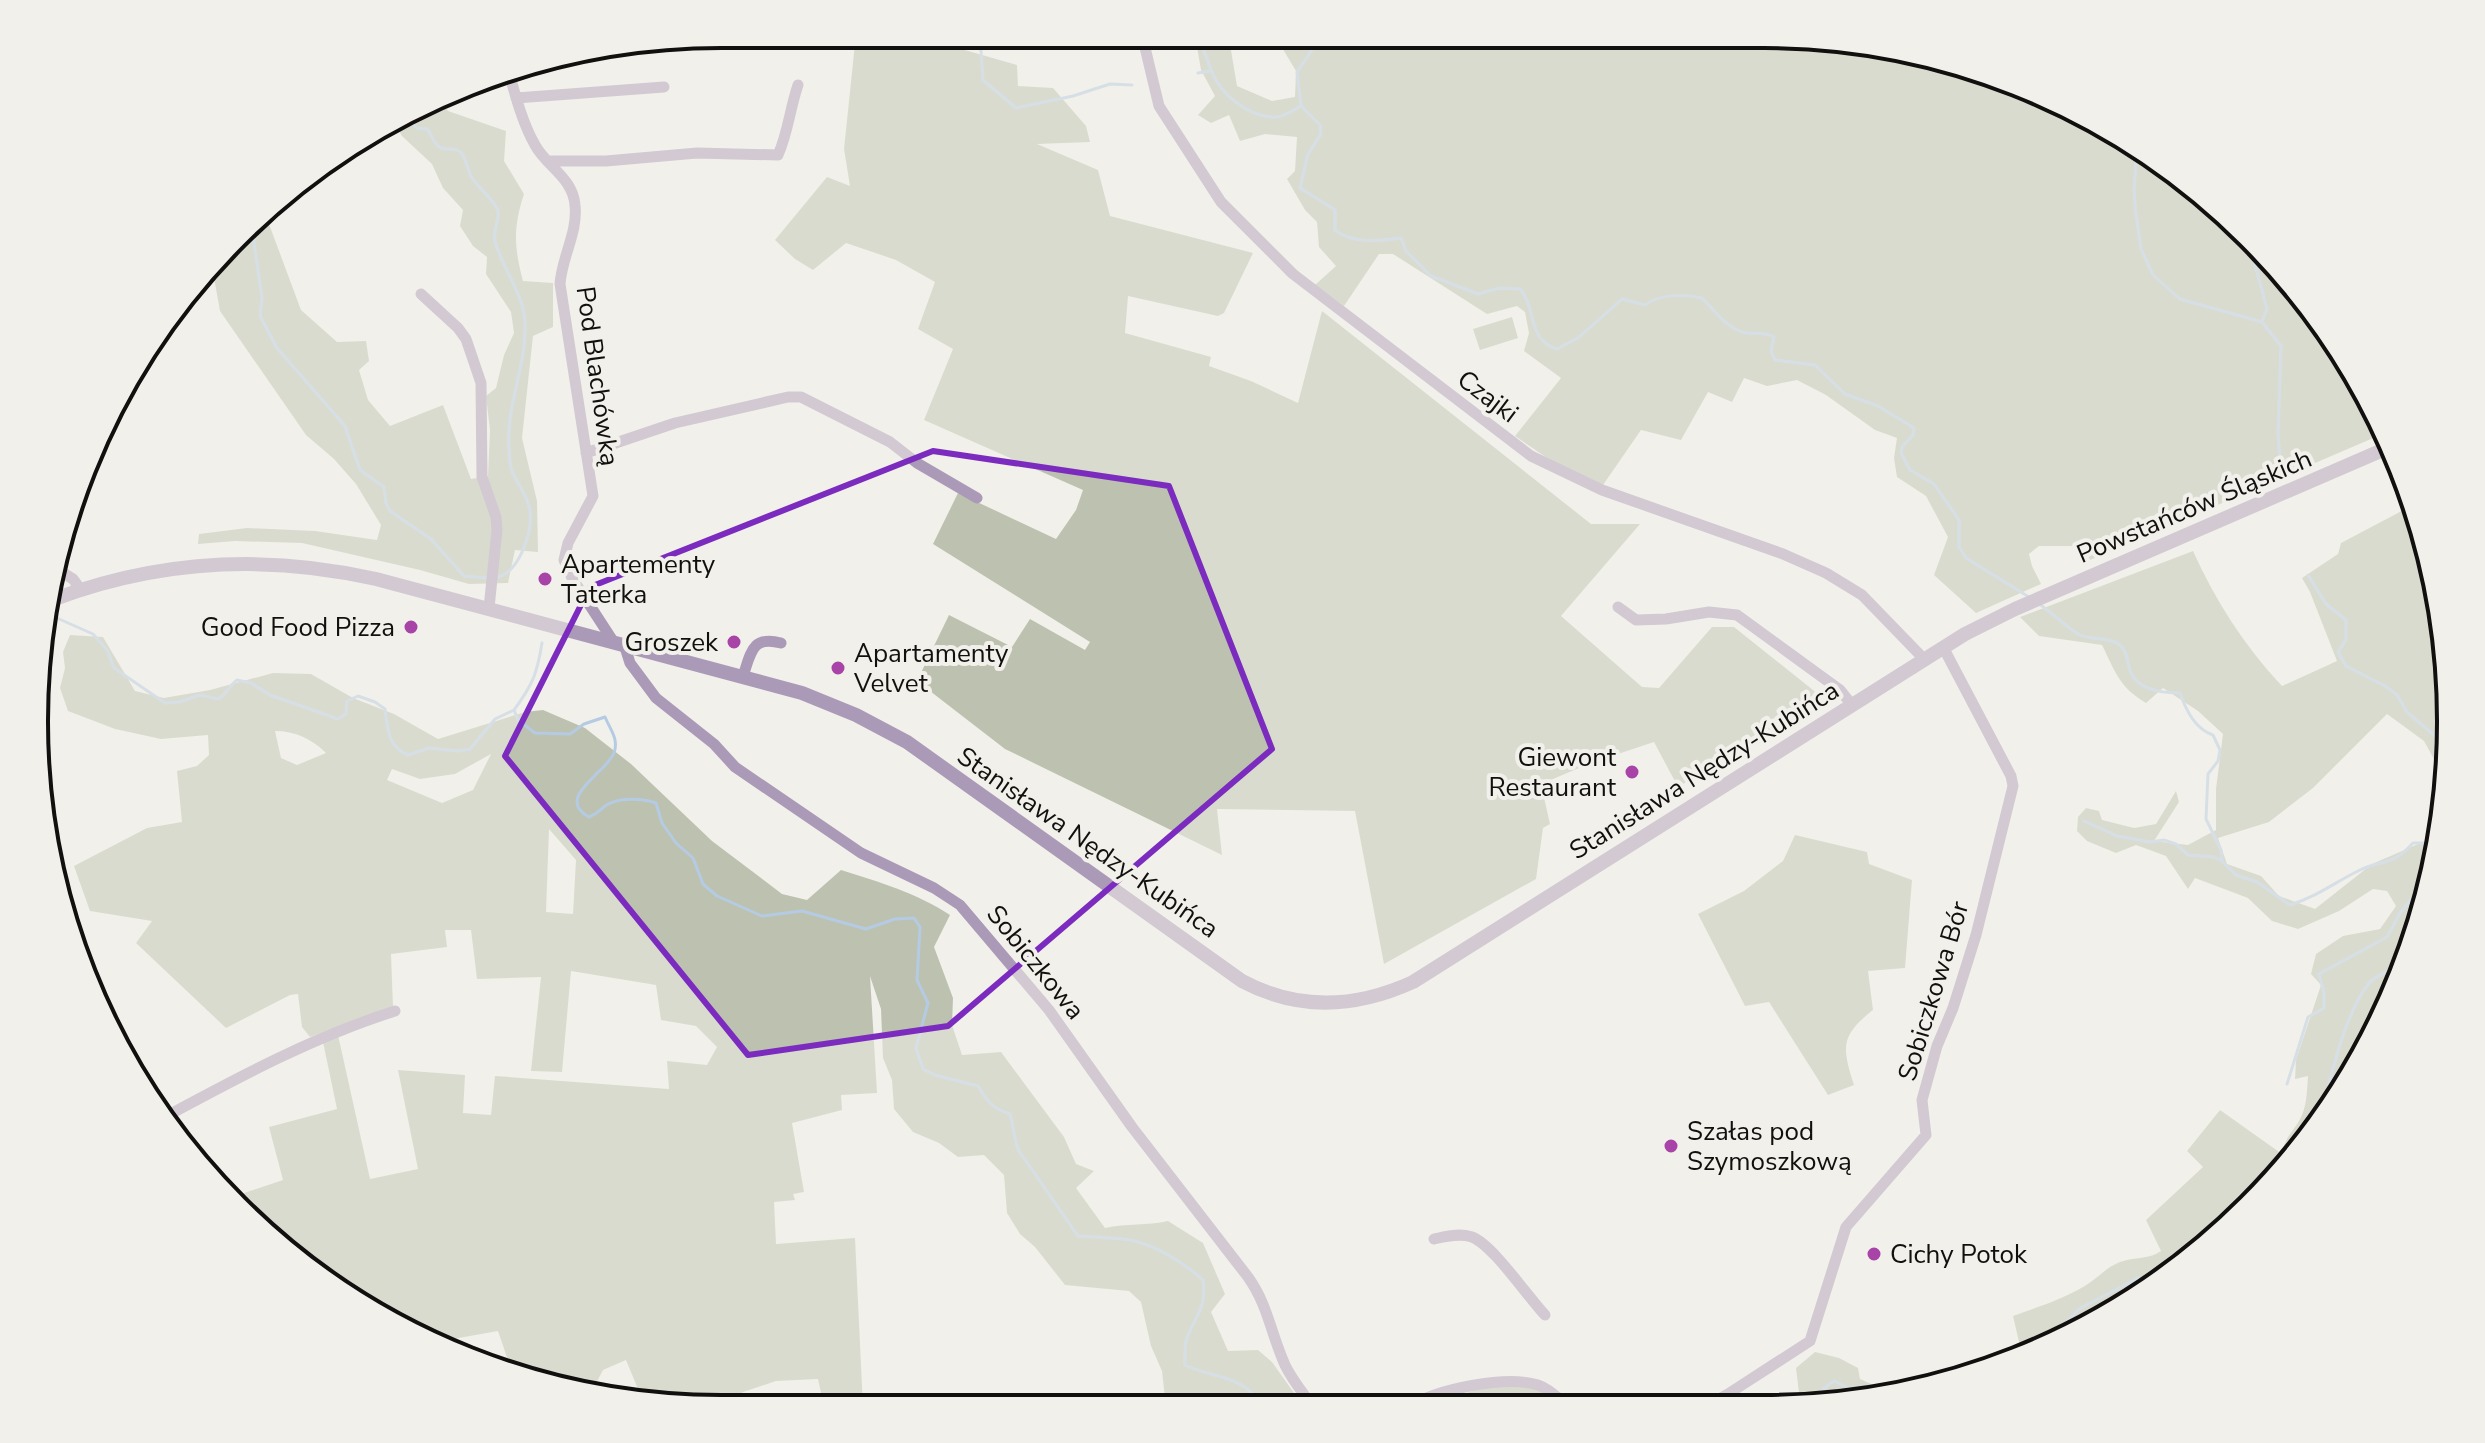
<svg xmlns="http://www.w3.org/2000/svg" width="2485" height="1443" font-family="'Nunito Sans',sans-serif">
	<rect width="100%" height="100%" fill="#f2f0ea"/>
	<path fill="#bdc2b0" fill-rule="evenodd" d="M856 34H909L1017 65 1018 86 1053 88 1086 126 1090 142 1037 144 1098 170 1110 216 1253 253 1224 313 1218 316 1128 296 1125 333 1211 357 1209 366 1251 381 1298 403 1322 311 1591 524H1640L1561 616 1642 687 1659 688 1712 627H1734L1823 698 1678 787 1654 742 1591 763 1541 784 1550 824 1543 828 1536 879 1384 964 1355 811 1217 809 1222 855 1005 749 917 681 949 615 1012 647 1030 619 1085 650 1090 642 933 544 958 493 1056 539 1076 510 1083 490 924 420 953 349 918 329 935 282 896 260 846 243 813 270 795 259 775 240 827 177 850 186 844 149Z
		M1147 35H1202L1209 48 1231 50 1237 86 1272 101 1295 97 1296 71 1284 51 1280 35 1809 36 1985 71 2145 150 2249 235 2335 339 2385 433 2090 560 2084 546H2039L2029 554 2032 566 2041 584 1976 613 1934 575 1948 537 1926 496 1897 477 1894 458 1897 438 1875 430 1826 395 1797 380 1767 386 1744 378 1732 402 1708 392 1681 440 1641 430 1603 485 1553 462 1515 436 1561 378 1524 351 1529 333 1525 312 1517 306 1487 314 1393 254H1379L1344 306 1315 285 1336 266 1319 247 1317 222 1305 210 1287 179 1295 171 1297 137 1265 134 1240 141 1229 115 1211 123 1198 115 1215 96 1201 70 1197 47 1148 43Z
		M441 102 448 111 506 131 504 161 524 194C513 228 514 247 523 281L553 283V327L533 336 522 438 537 501 538 552 515 550 508 583 469 584 420 570 302 543 235 541 198 544 199 534 247 528 315 531 377 540 381 525 356 484 334 459 306 435 220 311 213 272 268 213 269 224 301 310 337 342 366 341 369 361 359 370 368 400 390 426 443 405 471 479 488 476 490 430 486 396 496 388 504 355 514 333 511 312 486 274 487 257 473 246 460 226 463 210 443 188 432 164 402 136 396 126Z
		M1512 317 1518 338 1480 350 1473 329Z
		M2413 505 2438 587 2451 721 2446 767 2435 761 2424 741 2387 714 2313 788 2269 822 2218 838 2227 864 2261 876 2279 896 2315 909 2372 864 2425 841 2438 855 2399 984 2335 1103 2249 1208 2108 1317 2022 1355 2013 1316C2037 1307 2061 1300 2083 1287 2096 1280 2106 1267 2120 1262 2133 1257 2151 1259 2161 1251L2146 1220 2203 1167 2187 1151 2220 1110 2282 1154C2285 1135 2295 1131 2302 1115 2307 1103 2307 1089 2308 1076L2295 1079 2296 1060 2321 985 2311 974 2316 954 2343 936 2380 929 2396 906 2387 891 2373 889 2339 911 2298 929 2272 921 2248 898 2195 878 2188 889 2166 856 2136 845 2116 853 2087 841 2077 831 2078 817 2086 808 2099 811 2102 820 2134 828 2156 824 2176 791 2179 802 2154 841 2188 845 2216 830V789L2223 734 2198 711 2163 688 2146 703C2119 687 2116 673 2102 645L2039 636 2020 617 2193 551C2215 600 2245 647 2282 686L2337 661 2310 592 2302 578 2338 554 2341 543Z
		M70 635 103 637 135 691 164 698 210 690 273 673 311 674 353 698 394 714 438 739 525 712 543 710 585 728 631 764 712 841 782 894 807 900 841 870C879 882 917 893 950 915L934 947 953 998 952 1025 962 1055 1001 1052 1064 1137 1076 1164 1094 1171 1076 1188 1105 1228C1126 1223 1147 1226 1168 1221L1203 1243 1225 1294 1211 1312 1228 1351 1258 1350 1272 1362 1304 1407H1166L1162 1371 1151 1346 1141 1302 1129 1291 1065 1285 1035 1247 1020 1234 1007 1213 1004 1175 984 1155 958 1157 939 1143 913 1132 894 1109 892 1080 883 1058 881 1009 870 976 877 1093 841 1095 842 1110 792 1123 804 1192 793 1194 795 1200 774 1202 776 1244 855 1238 863 1407H824L818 1379 776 1381 743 1392 717 1407H681L677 1396 652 1403 643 1401 626 1360 603 1370 592 1391 513 1375 498 1331 453 1339 455 1350 357 1302V1295L340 1293 329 1274 321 1276 261 1220 260 1213 253 1212 235 1196 283 1180 269 1127 337 1109 323 1042 338 1035 370 1179 418 1169 398 1070 465 1075 463 1113 491 1115 495 1076 669 1089 667 1061 707 1065 717 1047 696 1026 661 1020 656 985 571 971 562 1072 531 1071 541 977 477 979 471 930H445L447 947 391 954 393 1007 310 1037 302 1027 298 994 290 995 226 1028 136 943 152 921 90 911 74 866 147 828 182 822 177 771 197 766 209 755 208 735 161 739 115 729 68 711 60 688 65 668 63 652ZM275 731C295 731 312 739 326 753L297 765 281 758ZM491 754 473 790 442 803 387 780 392 769 420 779 455 774ZM549 829 576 860 573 914 546 912Z
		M1795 835 1867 852 1869 864 1912 880 1905 968 1868 971 1873 1010C1840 1036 1842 1047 1854 1085L1828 1095 1769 1002 1745 1006 1698 914 1744 891 1783 861Z
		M1815 1352 1839 1358 1858 1368 1860 1379 1889 1392 1798 1407 1799 1393 1796 1368Z
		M1521 1381 1545 1389 1562 1407 1422 1406 1483 1388Z"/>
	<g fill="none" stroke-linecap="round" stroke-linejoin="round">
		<path stroke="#b4cbe3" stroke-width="3" d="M956 34 981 50 983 80 1016 108 1073 96 1110 84 1132 85
			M1183 35 1201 42C1212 74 1216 91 1246 109 1254 114 1268 118 1277 117 1285 116 1294 110 1301 106L1320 125 1321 134 1308 154 1300 188 1335 210V230C1352 244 1380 241 1401 238L1406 251 1431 276 1478 294 1500 288 1520 289C1537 309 1527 340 1557 349L1578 338 1622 299 1645 305C1658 294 1685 294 1702 298 1713 309 1726 327 1742 332 1753 335 1764 331 1774 337L1771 351 1775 360 1815 365 1845 394 1878 406 1914 428 1913 435 1902 447 1901 453 1910 470 1934 484 1959 520V547L1966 558 2029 597
			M1316 44 1331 39 1332 35
			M1198 73 1210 71
			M1301 106 1297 72 1316 44 1310 35
			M408 120 417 128 427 129C432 134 433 144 441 148 446 150 454 148 459 151 466 155 467 170 472 178 478 188 495 200 498 211 500 222 492 230 495 241 503 271 525 294 525 326 526 367 506 406 509 447 509 454 510 465 512 471 517 484 528 496 530 510 533 531 520 571 498 577
			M2137 146 2134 190 2136 214 2141 249 2153 275 2180 299 2262 322 2281 346 2278 435 2281 469
			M2246 232 2267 309 2262 321
			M250 233 253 236 262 298 260 316 277 348 345 426 360 470 384 487 386 503 390 511 431 539 464 576 487 578
			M2308 575 2326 604 2346 620V640L2338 652 2346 666 2385 686 2397 695 2407 712 2448 747
			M2038 603C2052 613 2064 625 2078 634 2090 641 2108 636 2120 645 2127 651 2127 660 2129 667 2134 690 2161 693 2180 693 2186 710 2195 729 2213 735L2220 750 2218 761 2208 774 2206 819 2221 850 2222 861 2236 875 2257 882 2290 905C2320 895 2332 884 2358 871 2384 858 2390 868 2413 843H2423L2437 857
			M50 615 93 634 107 650 114 668 165 703 179 702 200 695 218 699C226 695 229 686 237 680L251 683 270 695 338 719 346 714 347 701 358 696 375 702 385 709C388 729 387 746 408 755L429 748 458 751 470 749 495 719 514 710 518 720 535 733 570 734 584 724 605 717C610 729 619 739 614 753 606 773 554 798 589 817 597 814 599 811 605 806 618 797 642 798 656 803L662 823 676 843 693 858 703 884 717 896 762 916 802 911 866 929 895 919 914 918 920 927 917 980 928 1003 916 1048 923 1069 935 1075 978 1086C987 1101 993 1109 1010 1114 1014 1127 1013 1138 1019 1151L1078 1236C1095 1237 1113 1237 1130 1240 1156 1245 1184 1263 1203 1280 1207 1308 1196 1314 1187 1338 1184 1346 1185 1356 1185 1365 1212 1378 1247 1375 1261 1407
			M514 710C533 684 537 674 542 643
			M2084 821 2117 836 2150 842 2164 840 2176 844 2188 855 2214 857 2222 861
			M2287 1084 2308 1017 2324 1008V993L2319 974 2387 937 2400 913 2418 891 2429 886
			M2321 1120C2329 1081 2344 1014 2369 983 2374 977 2384 973 2391 969L2402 973
			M2046 1344 2079 1309 2138 1278 2150 1284
			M1818 1406 1823 1389 1834 1381 1866 1396
			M1508 1407H1510"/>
		<path stroke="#ab9ab7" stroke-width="11" d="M1142 35 1159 106 1221 202 1293 274 1531 456 1602 490 1783 554 1826 573 1862 595 1924 659
			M508 69C515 94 522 122 535 145 547 167 573 178 575 205 578 233 562 256 560 284L593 496 568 543 564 560 572 578 613 641
			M516 98 664 87
			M549 161H606L697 153 778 155C788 133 790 108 798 85
			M421 294 458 328 466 339 481 383 482 477 496 517 497 530 489 608
			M586 453 675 423 788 397H801L890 442 917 463 977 498
			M55 568 73 579 81 590
			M1618 607 1636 620 1666 619 1709 612 1737 615 1840 690 1852 705
			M624 644 630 663 656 698 714 744 735 767 861 853 934 888 960 905 1049 1010 1132 1127 1248 1277C1268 1305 1271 1334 1285 1365 1292 1380 1304 1394 1313 1407
			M743 676C751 653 752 635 781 643
			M163 1118C239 1077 313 1037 395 1011
			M1434 1239C1446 1236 1460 1233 1472 1237 1493 1245 1527 1296 1545 1315
			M1409 1407C1437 1389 1506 1375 1538 1385 1550 1389 1559 1399 1569 1407
			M1693 1407 1712 1403 1728 1394 1810 1341 1846 1227 1926 1135 1922 1100 1937 1046 1953 1008 1976 935 2013 786 2011 776 1943 647"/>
		<path stroke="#ab9ab7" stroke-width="14" d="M52 600C158 560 266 554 376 579L802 693 856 715 907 742 1242 981C1298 1011 1356 1008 1413 982L1965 634 2015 609 2392 446"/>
	</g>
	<path d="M0 0H2485V1443H0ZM933 451 1169 486 1272 749 948 1026 748 1055 505 756 590 587Z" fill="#f2f0ea" fill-opacity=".55" fill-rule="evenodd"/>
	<path fill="none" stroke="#7b2cbf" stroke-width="6" stroke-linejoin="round" d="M933 451 1169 486 1272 749 948 1026 748 1055 505 756 590 587Z"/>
	<g fill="#a843a8" stroke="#f2f0ea" stroke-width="3">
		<circle cx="545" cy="579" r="8"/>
		<circle cx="411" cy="627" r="8"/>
		<circle cx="734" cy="642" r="8"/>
		<circle cx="838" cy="668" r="8"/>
		<circle cx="1632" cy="772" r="8"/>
		<circle cx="1671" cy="1146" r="8"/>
		<circle cx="1874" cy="1254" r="8"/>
	</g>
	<g text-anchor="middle" stroke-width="8" stroke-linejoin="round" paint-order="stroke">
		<g font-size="26" fill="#11100f" stroke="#f2f0ea">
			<text transform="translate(598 376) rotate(82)" y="9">Pod Blachówką</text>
			<text transform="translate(1488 396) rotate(37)" y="9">Czajki</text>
			<text transform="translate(2194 506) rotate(-23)" y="9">Powstańców Śląskich</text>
			<text transform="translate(1704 770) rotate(-32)" y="9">Stanisława Nędzy-Kubińca</text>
			<text transform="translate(1088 842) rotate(35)" y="9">Stanisława Nędzy-Kubińca</text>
			<text transform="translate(1036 962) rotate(51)" y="9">Sobiczkowa</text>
			<text transform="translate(1933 991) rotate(-73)" y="9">Sobiczkowa Bór</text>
		</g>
		<g font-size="26" fill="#11100f" stroke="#f2f0ea" text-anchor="start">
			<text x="561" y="573">Apartementy<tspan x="561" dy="30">Taterka</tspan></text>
			<text x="395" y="636" text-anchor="end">Good Food Pizza</text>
			<text x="718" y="651" text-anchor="end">Groszek</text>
			<text x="854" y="662">Apartamenty<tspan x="854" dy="30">Velvet</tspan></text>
			<text x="1616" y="766" text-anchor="end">Giewont<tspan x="1616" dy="30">Restaurant</tspan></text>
			<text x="1687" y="1140">Szałas pod<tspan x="1687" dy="30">Szymoszkową</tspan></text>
			<text x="1890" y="1263">Cichy Potok</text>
		</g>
	</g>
	<path d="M0 0H2485V1443H0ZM721 48H1764A673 673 0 0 1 2437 721V722A673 673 0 0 1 1764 1395H721A673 673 0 0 1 48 722V721A673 673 0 0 1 721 48Z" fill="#f2f0ea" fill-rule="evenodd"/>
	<path fill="none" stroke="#11100f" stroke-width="4" d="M721 48H1764A673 673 0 0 1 2437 721V722A673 673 0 0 1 1764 1395H721A673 673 0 0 1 48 722V721A673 673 0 0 1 721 48Z"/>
</svg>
